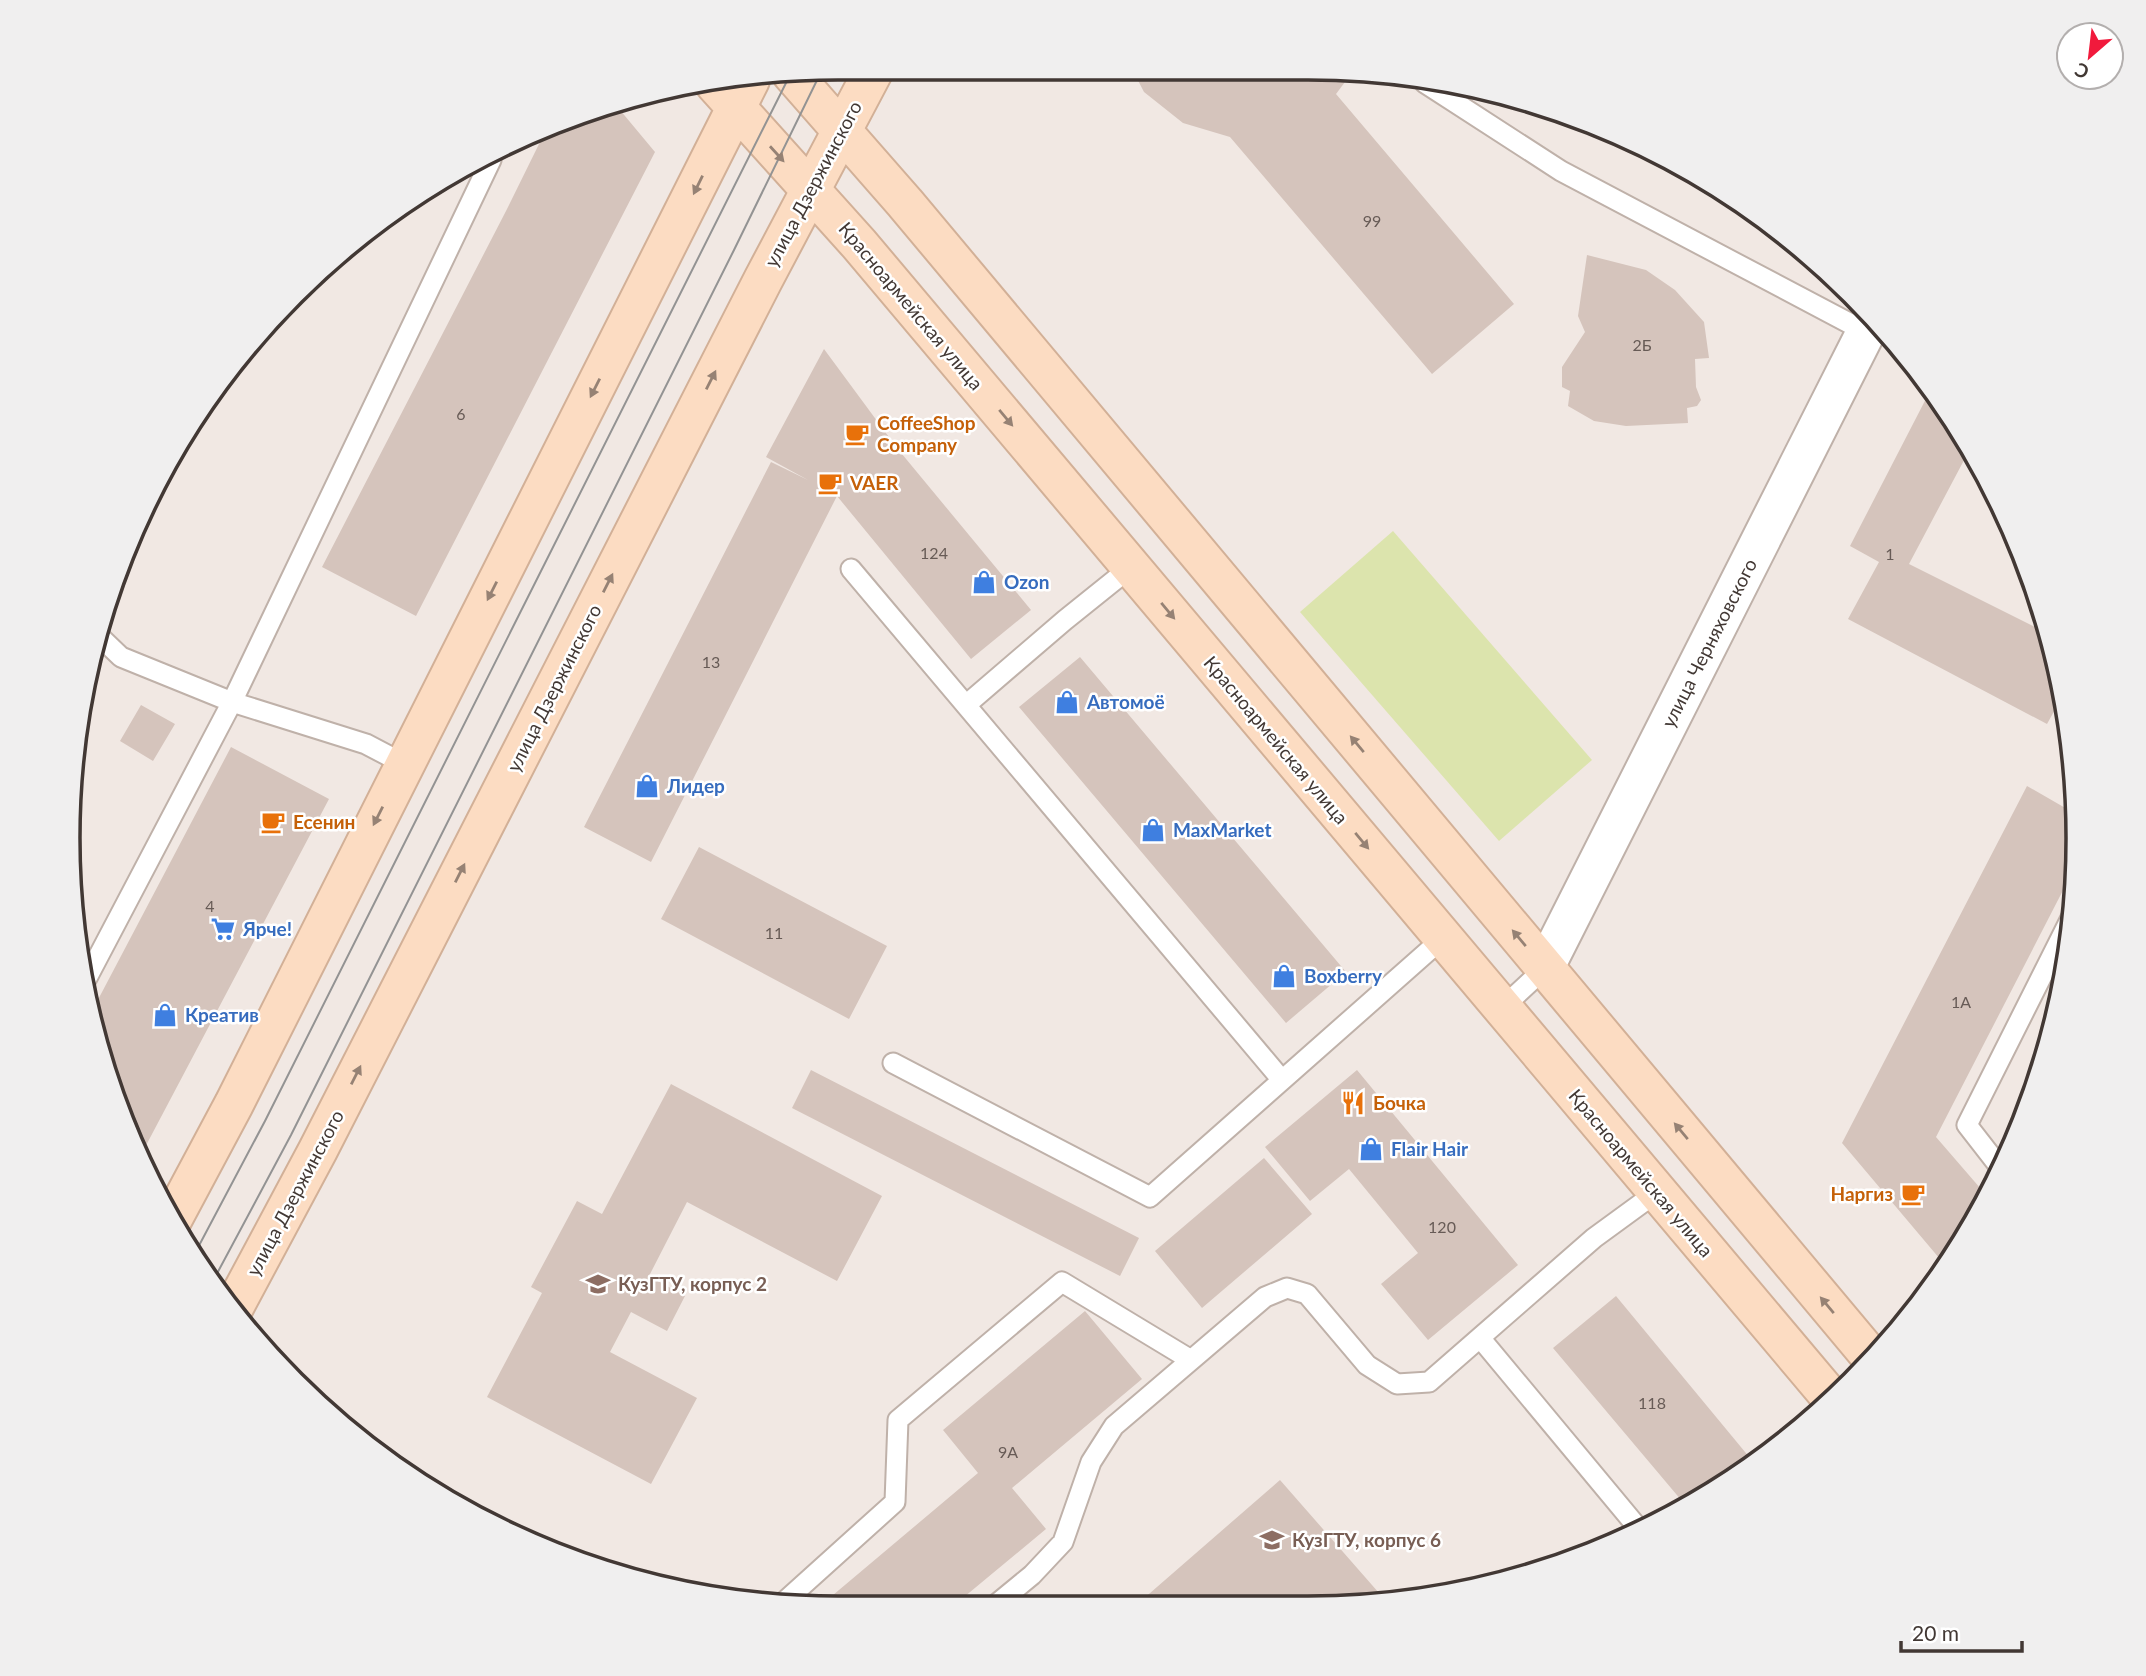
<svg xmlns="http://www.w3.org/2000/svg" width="2146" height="1676" font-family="Lato,sans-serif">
	<rect width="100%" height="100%" fill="#f1e8e3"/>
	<path fill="#dce4ad" d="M1393 531 1592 760 1499 841 1300 612Z"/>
	<path fill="#d5c4bc" d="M1132 69 1354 70 1336 94 1514 304 1432 374 1230 137 1183 123 1144 92Z
		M615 104 655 152 416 616 322 567 506 211 540 142 536 137Z
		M1587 255 1646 270 1675 290 1704 322 1709 358 1695 359 1696 387 1701 400 1697 406 1687 408 1688 423 1626 426 1594 421 1568 406 1570 391 1562 387V367L1585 332 1578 316Z
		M824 349 897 448 1031 610 971 659 837 496 651 862 584 827 771 462 808 480 766 457Z
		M1930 391 1971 447 1909 564 2047 633 2062 697 2047 724 1848 619 1879 562 1850 546Z
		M1080 657 1346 972 1286 1023 1019 707Z
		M141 705 175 724 153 761 120 741Z
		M231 747 329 799 142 1153 95 1038 91 1013Z
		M2027 786 2074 813 2075 867 1936 1137 1987 1196 1945 1265 1842 1143Z
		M699 847 887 946 849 1019 661 919Z
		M811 1070 1139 1238 1120 1276 792 1108Z
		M1357 1070 1518 1265 1428 1340 1381 1284 1418 1253 1349 1169 1310 1201 1265 1147Z
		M671 1084 882 1196 837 1281 687 1202 649 1276 685 1296 667 1331 631 1312 610 1352 697 1398 651 1484 487 1397 542 1293 531 1287 577 1201 602 1214Z
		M1264 1158 1312 1214 1202 1308 1155 1251Z
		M1616 1296 1750 1458 1697 1502 1687 1507 1553 1348Z
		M1085 1311 1142 1379 1012 1488 1046 1529 952 1607 820 1606 978 1473 943 1430Z
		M1280 1480 1386 1601 1359 1606 1134 1607Z"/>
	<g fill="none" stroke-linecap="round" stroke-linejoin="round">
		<g stroke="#bfb1a9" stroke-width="23">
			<path id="lane" d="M1425 83 1561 171 1866 332
				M851 569 1282 1080
				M97 634 121 657 232 702 366 744 404 764
				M966 705 1065 620 1131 567
				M87 978 232 702 491 160 488 157
				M1502 1008 1544 969
				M893 1063 1150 1197 1443 938
				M2002 1170 1967 1125 2071 918
				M1481 1339 1639 1529
				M784 1602 895 1502 898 1420 1062 1282 1191 1360
				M993 1607 1032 1575 1063 1542 1091 1462 1114 1426 1265 1297 1287 1288 1307 1294 1367 1365 1397 1384 1429 1382 1594 1238 1657 1192"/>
		</g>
		<g stroke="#bfb1a9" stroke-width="42">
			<path id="street" d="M1544 969 1873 318"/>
		</g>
		<g stroke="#d2b097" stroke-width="42">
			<path id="secondary" d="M792 74 905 203 1871 1357
				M715 84 859 244 1832 1399
				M171 1222 234 1104 750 80
				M233 1309 318 1150 763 280 875 68"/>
		</g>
		<use href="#lane" stroke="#fff" stroke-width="19"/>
		<use href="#street" stroke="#fff" stroke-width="38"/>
		<use href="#secondary" stroke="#fcdcc2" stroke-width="38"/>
		<path stroke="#939393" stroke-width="2" d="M194 1255 265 1121 790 75
			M213 1281 291 1135 734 250 822 70"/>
	</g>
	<defs><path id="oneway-solid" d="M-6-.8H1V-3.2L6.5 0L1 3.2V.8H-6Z" transform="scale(1.75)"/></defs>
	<g fill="#968274">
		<use href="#oneway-solid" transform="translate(777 154) rotate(48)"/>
		<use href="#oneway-solid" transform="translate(698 185) rotate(116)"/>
		<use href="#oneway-solid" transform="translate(711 380) rotate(-63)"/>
		<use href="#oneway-solid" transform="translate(595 388) rotate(117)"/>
		<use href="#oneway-solid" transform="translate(1006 418) rotate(50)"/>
		<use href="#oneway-solid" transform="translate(608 583) rotate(-63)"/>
		<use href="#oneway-solid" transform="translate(492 591) rotate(117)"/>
		<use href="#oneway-solid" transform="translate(1168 611) rotate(50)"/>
		<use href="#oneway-solid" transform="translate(1357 744) rotate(-130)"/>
		<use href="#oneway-solid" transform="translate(378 816) rotate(117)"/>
		<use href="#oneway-solid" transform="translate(1362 841) rotate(50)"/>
		<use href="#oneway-solid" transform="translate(460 873) rotate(-63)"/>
		<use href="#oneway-solid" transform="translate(1519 938) rotate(-130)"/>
		<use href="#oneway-solid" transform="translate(356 1075) rotate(-63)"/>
		<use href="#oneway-solid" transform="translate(1681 1131) rotate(-130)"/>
		<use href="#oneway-solid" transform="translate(1827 1305) rotate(-130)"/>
	</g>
	<defs>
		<g id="cafe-bare" transform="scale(1.89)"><path d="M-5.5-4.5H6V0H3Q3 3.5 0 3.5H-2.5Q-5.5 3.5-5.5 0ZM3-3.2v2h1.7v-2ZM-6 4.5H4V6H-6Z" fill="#e8710a" stroke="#fff" stroke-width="2.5" paint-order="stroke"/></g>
		<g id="shop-bare" transform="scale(1.89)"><path d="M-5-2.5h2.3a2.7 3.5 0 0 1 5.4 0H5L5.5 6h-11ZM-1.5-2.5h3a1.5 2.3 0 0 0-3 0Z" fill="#3f7fe0" stroke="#fff" stroke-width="2.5" paint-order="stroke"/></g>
		<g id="supermarket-bare" transform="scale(1.89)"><path d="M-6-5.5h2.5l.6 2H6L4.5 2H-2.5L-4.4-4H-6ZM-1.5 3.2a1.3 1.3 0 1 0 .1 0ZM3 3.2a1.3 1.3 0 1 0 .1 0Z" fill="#3f7fe0" stroke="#fff" stroke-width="2.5" paint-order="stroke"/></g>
		<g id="restaurant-bare" transform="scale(1.89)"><path d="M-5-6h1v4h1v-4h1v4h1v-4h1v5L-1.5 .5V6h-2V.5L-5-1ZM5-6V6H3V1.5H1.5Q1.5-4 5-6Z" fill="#e8710a" stroke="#fff" stroke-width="2.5" paint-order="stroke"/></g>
		<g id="university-bare" transform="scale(1.89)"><path d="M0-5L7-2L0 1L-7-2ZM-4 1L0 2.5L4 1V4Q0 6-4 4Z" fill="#8d6e63" stroke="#fff" stroke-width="2.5" paint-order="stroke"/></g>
	</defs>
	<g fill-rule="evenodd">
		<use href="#cafe-bare" x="857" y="434"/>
		<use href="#cafe-bare" x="830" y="483"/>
		<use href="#shop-bare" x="984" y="582"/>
		<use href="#shop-bare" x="1067" y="702"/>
		<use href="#shop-bare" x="647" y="786"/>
		<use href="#cafe-bare" x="273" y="822"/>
		<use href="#shop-bare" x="1153" y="830"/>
		<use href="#supermarket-bare" x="223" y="929"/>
		<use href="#shop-bare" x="1284" y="976"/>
		<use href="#shop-bare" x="165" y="1015"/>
		<use href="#restaurant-bare" x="1353" y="1103"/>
		<use href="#shop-bare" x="1371" y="1149"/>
		<use href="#cafe-bare" x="1913" y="1194"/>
		<use href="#university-bare" x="598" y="1284"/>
		<use href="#university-bare" x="1272" y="1540"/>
	</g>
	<g text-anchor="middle" stroke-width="5" stroke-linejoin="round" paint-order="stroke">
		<g font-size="16" fill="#675b56">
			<text x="1372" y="227">99</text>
			<text x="1642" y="351">2Б</text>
			<text x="461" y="420">6</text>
			<text x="934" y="559">124</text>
			<text x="1890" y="560">1</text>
			<text x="711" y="668">13</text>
			<text x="210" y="912">4</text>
			<text x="774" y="939">11</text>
			<text x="1961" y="1008">1А</text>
			<text x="1442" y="1233">120</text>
			<text x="1652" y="1409">118</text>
			<text x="1008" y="1458">9А</text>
		</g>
		<g font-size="19" fill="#423834" stroke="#fff">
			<text transform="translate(813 184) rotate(-62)" y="7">улица Дзержинского</text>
			<text transform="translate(911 306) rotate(50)" y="7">Красноармейская улица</text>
			<text transform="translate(1709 643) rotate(-63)" y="7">улица Черняховского</text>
			<text transform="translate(554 688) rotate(-63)" y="7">улица Дзержинского</text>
			<text transform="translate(1276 740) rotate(50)" y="7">Красноармейская улица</text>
			<text transform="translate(1641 1173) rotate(50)" y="7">Красноармейская улица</text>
			<text transform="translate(295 1193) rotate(-62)" y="7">улица Дзержинского</text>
		</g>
		<g font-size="19" font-weight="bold" fill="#c56008" stroke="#fff" text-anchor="start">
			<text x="877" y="430">CoffeeShop<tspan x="877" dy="22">Company</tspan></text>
			<text x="850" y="490">VAER</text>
			<text x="293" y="829">Есенин</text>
			<text x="1373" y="1110">Бочка</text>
			<text x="1893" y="1201" text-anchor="end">Наргиз</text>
		</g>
		<g font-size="19" font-weight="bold" fill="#366cbe" stroke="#fff" text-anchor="start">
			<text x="1004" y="589">Ozon</text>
			<text x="1087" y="709">Автомоё</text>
			<text x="667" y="793">Лидер</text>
			<text x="1173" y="837">MaxMarket</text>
			<text x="243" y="936">Ярче!</text>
			<text x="1304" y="983">Boxberry</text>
			<text x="185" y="1022">Креатив</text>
			<text x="1391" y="1156">Flair Hair</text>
		</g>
		<g font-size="19" font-weight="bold" fill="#785e54" stroke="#fff" text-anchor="start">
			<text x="618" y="1291">КузГТУ, корпус 2</text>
			<text x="1292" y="1547">КузГТУ, корпус 6</text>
		</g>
	</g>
	<path d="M0 0H2146V1676H0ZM838 80H1308A758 758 0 0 1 2066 838V838A758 758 0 0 1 1308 1596H838A758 758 0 0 1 80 838V838A758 758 0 0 1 838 80Z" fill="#f0efef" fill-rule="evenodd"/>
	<path fill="none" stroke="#423834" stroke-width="3.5" d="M838 80H1308A758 758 0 0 1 2066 838V838A758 758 0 0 1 1308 1596H838A758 758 0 0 1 80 838V838A758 758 0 0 1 838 80Z"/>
	<g transform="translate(2090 56) rotate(208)"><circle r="33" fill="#ffffff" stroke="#b3afae" stroke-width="2"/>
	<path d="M0-5L12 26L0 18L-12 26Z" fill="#f11a3c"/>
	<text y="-10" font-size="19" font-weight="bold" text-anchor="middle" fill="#423834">С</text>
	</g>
	<path d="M1901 1641v10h121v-10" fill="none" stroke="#423834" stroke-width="3.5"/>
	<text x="1912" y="1641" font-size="21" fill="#423834" stroke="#ffffff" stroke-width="5" paint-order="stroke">20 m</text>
</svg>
